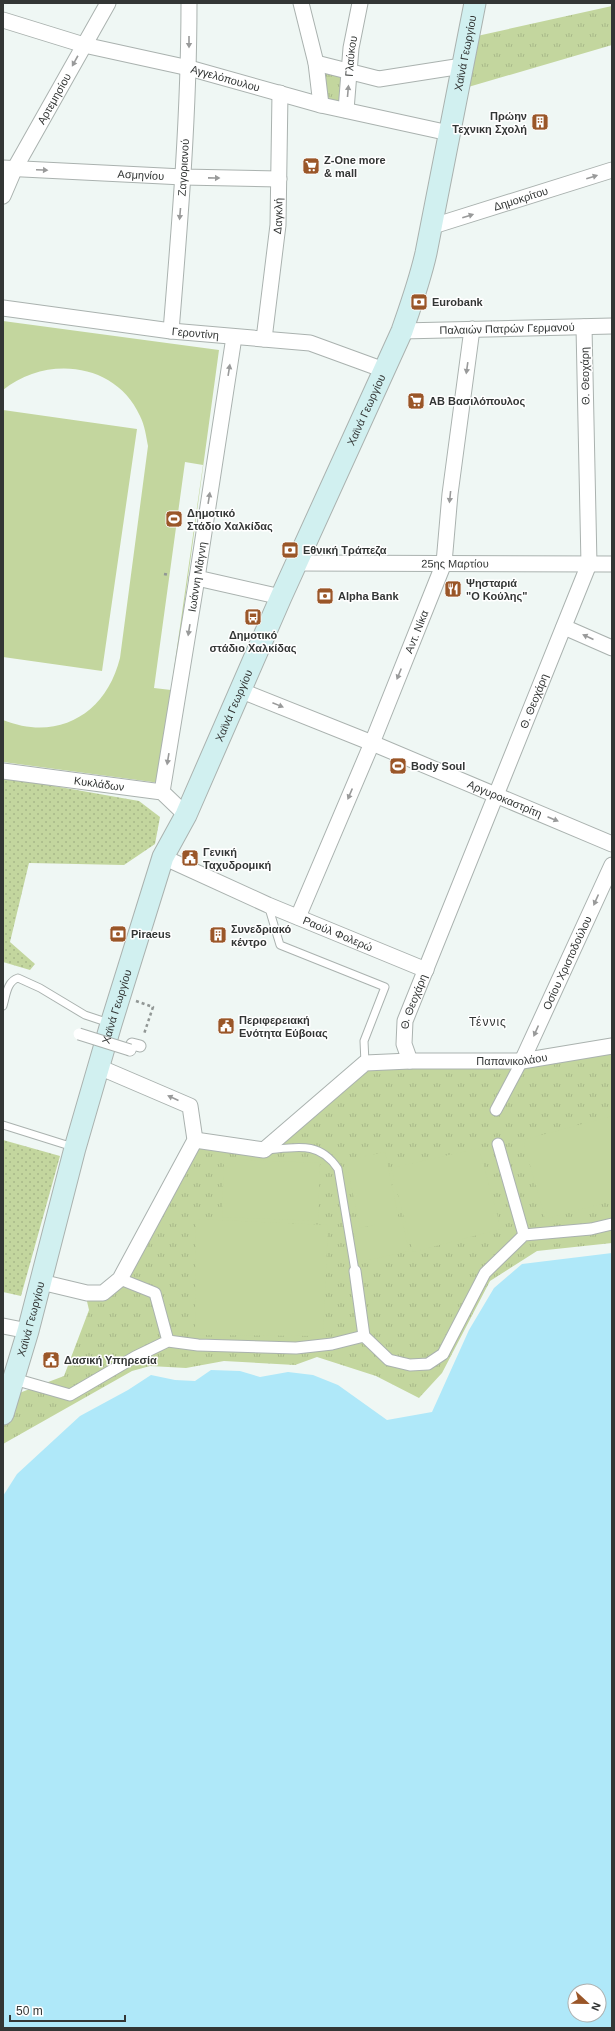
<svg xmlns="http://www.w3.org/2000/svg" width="615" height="2031" font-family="Arial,sans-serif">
	<defs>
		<pattern id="grass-dots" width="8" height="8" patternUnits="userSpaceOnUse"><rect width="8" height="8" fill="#c3d69e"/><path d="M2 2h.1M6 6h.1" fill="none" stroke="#a8b889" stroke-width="1.8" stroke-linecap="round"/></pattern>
		<pattern id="park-tufts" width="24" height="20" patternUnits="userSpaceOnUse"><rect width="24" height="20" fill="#c3d69e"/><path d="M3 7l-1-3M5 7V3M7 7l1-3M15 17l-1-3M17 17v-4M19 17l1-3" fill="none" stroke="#a8b889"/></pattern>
	</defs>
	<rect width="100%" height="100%" fill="#eff7f4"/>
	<path fill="url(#grass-dots)" d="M3 777 139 801 160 817 155 844 124 865 29 863 10 942 35 964 30 970 3 962Z
		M3 1140 60 1156 21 1296 3 1292Z"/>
	<path fill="url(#park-tufts)" d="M612 6V45L458 90 468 38Z
		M316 63 350 71 346 110 321 105Z
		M612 1051V1243L537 1251 490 1281 442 1373 419 1398 376 1376 317 1357 295 1365 224 1361 186 1368 150 1366 132 1371 3 1444V1429L14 1395 64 1376 89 1310 86 1297 101 1299 198 1143 264 1153 368 1067Z"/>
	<path fill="#c3d69e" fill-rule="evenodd" d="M3 321 219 350 160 783 3 762V720C58 742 106 714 120 658L148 446C146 436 145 426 140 416 116 362 46 355 3 390ZM185 462 203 465 171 690 154 688Z
		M3 410 137 429 102 671 3 657Z
		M612 1116V1201L545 1219 523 1140Z
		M479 1148 501 1229 413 1252 391 1168Z
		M385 1152 399 1220 402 1219 409 1251 360 1262 353 1230 378 1224 360 1228 346 1160Z
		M224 1159 320 1163 318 1221 222 1217Z
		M196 1219 328 1225 323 1336 195 1335Z"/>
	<path fill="#afe8f9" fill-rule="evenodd" d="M612 1253V2028H3V1496L17 1474 80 1416 128 1390 151 1375 175 1380 195 1381 211 1370 240 1371 260 1377 288 1372 313 1375 338 1385 387 1420 432 1412 469 1330 494 1288 522 1264ZM575 1991H599V2015H575Z"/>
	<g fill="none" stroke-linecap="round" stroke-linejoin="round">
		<g stroke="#aab2af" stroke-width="9">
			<path id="service" d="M268 905 280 945 385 987 364 1041 365 1063
				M3 1006C6 996 7 981 18 978L40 988 85 1015 109 1023
				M3 1125 73 1147
				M268 1150C297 1147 320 1141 338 1169L355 1271"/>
		</g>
		<g stroke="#aab2af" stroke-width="13">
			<path id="pedestrian" d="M130 1050 132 1044 140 1046
				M496 1110 522 1061
				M498 1144 524 1235
				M355 1271 364 1336 389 1360 410 1365 428 1364 443 1354 485 1273 524 1235 591 1229 612 1224
				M120 1279 155 1293 168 1341 198 1345 296 1348 332 1344 364 1336
				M14 1379 70 1395 135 1357 168 1341"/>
		</g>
		<g stroke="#aab2af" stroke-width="17">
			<g id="minor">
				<path d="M301 3 316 63 321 105"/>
				<path id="s1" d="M3 20 84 45 189 68 321 105 449 133"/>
				<path d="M316 63 379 79 462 66"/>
				<path id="s2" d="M346 110 351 48 360 3"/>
				<path id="s3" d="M3 168 183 177 279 179"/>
				<path id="s4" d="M3 196 15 168 108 3"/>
				<path id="s5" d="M430 227 612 170"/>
				<path id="s6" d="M3 308 171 331 310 343 384 370"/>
				<path id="s7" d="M171 331C180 222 189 113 189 3"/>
				<path id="s8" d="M402 331 612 326"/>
				<path id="s9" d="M264 339 278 225 280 93"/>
				<path id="s10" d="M298 563 612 564"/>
				<path d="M197 578 281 597"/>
				<path d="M564 627 612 648"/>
				<path id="s11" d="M242 691 372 743 612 844"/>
				<path id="s12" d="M3 771 162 792 186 815"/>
				<path id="s13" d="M162 792 197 578 234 337"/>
				<path id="s14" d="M163 857 268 905 426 970"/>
				<path id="s15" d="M298 917 372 743 444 563 450 494 472 329"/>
				<path id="s16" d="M410 1061 404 1044 405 1021 589 564 584 327"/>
				<path id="s17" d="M522 1061 612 865"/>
				<path id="s18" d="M195 1140 264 1150 365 1063 410 1061H522L612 1046"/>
				<path d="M41 1282 87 1293H103L120 1279 195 1140 190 1106 99 1067"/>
				<path d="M3 1326 28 1331"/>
			</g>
		</g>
		<g stroke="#aab2af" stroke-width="23">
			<g id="secondary">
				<path id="s19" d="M3 1414 28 1331 75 1148 111 1024 163 857 186 815 281 597 402 331C411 305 420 280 426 253L475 3"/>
			</g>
		</g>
		<path stroke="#919795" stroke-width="2.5" stroke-dasharray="3 3" stroke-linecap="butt" d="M164 574 169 575
			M136 1001 153 1007 144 1034"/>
		<use href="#service" stroke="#fff" stroke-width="7"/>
		<use href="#pedestrian" stroke="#fff" stroke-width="11"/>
		<use href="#minor" stroke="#fff" stroke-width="15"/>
		<use href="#secondary" stroke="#d1f0f0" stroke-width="21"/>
		<g stroke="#aab2af" stroke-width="13" stroke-linecap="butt">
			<path id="pedestrian-bridge" d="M79 1034 130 1050"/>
		</g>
		<use href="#pedestrian-bridge" stroke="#fff" stroke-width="11"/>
	</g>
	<defs><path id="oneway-solid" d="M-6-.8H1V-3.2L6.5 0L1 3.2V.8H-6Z"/></defs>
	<g fill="#999a9a">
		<use href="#oneway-solid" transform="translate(189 42) rotate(90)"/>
		<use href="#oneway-solid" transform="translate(75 61) rotate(119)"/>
		<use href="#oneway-solid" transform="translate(348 91) rotate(-85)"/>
		<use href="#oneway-solid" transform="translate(42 170) rotate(3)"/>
		<use href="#oneway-solid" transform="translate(592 177) rotate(-17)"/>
		<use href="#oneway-solid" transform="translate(214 178) rotate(1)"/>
		<use href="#oneway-solid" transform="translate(180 214) rotate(95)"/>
		<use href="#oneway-solid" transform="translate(468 216) rotate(-17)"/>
		<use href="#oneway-solid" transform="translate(467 368) rotate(98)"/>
		<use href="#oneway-solid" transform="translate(229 370) rotate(-81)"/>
		<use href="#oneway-solid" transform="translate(450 497) rotate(96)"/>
		<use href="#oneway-solid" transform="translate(209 498) rotate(-81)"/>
		<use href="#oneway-solid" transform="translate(189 630) rotate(99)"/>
		<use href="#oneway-solid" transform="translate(588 637) rotate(-156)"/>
		<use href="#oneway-solid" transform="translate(399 674) rotate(112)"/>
		<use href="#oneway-solid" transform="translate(278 705) rotate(22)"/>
		<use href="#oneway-solid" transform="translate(168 759) rotate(99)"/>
		<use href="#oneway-solid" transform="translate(350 794) rotate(113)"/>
		<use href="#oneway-solid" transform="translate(553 819) rotate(23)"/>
		<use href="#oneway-solid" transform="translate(596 900) rotate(114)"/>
		<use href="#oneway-solid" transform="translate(536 1031) rotate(114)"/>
		<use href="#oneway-solid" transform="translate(173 1098) rotate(-156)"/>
	</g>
	<defs>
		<g id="building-square" transform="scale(0.9)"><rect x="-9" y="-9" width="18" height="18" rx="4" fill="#9a5628" stroke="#fff"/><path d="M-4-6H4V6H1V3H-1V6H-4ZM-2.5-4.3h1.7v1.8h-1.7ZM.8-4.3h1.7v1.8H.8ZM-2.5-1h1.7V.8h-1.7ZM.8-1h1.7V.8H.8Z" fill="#fff"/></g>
		<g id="supermarket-square" transform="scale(0.9)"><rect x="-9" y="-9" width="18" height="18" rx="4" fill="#9a5628" stroke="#fff"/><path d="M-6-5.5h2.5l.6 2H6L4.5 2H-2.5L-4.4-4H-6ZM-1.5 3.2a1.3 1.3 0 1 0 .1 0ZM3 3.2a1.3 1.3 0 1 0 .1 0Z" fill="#fff"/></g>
		<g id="bank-square" transform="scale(0.9)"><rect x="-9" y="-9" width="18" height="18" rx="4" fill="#9a5628" stroke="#fff"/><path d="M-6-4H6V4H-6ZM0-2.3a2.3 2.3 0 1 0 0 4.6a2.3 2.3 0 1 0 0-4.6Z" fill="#fff"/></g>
		<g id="stadium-square" transform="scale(0.9)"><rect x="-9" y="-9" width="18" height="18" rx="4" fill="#9a5628" stroke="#fff"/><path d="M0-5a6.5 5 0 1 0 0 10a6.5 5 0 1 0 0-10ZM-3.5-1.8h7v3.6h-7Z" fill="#fff"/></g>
		<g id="restaurant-square" transform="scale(0.9)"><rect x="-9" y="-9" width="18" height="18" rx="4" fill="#9a5628" stroke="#fff"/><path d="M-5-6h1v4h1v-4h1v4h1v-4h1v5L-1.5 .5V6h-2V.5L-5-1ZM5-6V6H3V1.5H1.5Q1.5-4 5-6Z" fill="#fff"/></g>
		<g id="bus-square" transform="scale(0.9)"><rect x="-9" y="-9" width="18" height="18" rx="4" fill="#9a5628" stroke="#fff"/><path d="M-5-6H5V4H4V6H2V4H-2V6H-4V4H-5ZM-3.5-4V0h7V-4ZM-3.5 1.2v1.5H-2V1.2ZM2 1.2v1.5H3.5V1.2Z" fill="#fff"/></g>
		<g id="civic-square" transform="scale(0.9)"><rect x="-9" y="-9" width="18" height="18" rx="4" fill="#9a5628" stroke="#fff"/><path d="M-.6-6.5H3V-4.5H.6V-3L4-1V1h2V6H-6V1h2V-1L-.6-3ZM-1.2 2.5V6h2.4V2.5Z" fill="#fff"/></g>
	</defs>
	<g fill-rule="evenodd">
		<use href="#building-square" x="540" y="122"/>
		<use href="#supermarket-square" x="311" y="166"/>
		<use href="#bank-square" x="419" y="302"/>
		<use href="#supermarket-square" x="416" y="401"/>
		<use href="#stadium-square" x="174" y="519"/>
		<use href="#bank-square" x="290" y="550"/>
		<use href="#restaurant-square" x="453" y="589"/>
		<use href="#bank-square" x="325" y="596"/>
		<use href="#bus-square" x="253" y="617"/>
		<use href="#stadium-square" x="398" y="766"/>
		<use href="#civic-square" x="190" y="858"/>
		<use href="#bank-square" x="118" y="934"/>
		<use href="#building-square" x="218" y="935"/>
		<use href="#civic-square" x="226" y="1026"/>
		<use href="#civic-square" x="51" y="1360"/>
	</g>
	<g text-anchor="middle" stroke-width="3" stroke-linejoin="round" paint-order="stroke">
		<g font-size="11" fill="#333635" stroke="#fff">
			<text dy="4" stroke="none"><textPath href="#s19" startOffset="1443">Χαϊνά Γεωργίου</textPath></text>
			<text dy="4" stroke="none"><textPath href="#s2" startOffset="54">Γλαύκου</textPath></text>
			<text dy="4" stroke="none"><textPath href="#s1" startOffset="230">Αγγελόπουλου</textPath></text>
			<text dy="4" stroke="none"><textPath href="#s4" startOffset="110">Αρτεμησίου</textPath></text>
			<text dy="4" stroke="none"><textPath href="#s7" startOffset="164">Ζαγοριανού</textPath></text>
			<text dy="4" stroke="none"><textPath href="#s3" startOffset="138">Ασμηνίου</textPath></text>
			<text dy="4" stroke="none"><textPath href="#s5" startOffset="95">Δημοκρίτου</textPath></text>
			<text dy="4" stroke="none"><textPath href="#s9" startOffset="124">Δαγκλή</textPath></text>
			<text dy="4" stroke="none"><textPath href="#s8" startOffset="105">Παλαιών Πατρών Γερμανού</textPath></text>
			<text dy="4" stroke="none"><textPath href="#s6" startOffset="194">Γεροντίνη</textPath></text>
			<text transform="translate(585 376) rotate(-91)" y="4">Θ. Θεοχάρη</text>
			<text dy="4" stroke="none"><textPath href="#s19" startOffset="1071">Χαϊνά Γεωργίου</textPath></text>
			<text dy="4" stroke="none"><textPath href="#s10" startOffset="157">25ης Μαρτίου</textPath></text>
			<text dy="4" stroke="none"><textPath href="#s13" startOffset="218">Ιωάννη Μὰγνη</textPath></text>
			<text dy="4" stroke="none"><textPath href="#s15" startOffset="309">Αντ. Νίκα</textPath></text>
			<text dy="4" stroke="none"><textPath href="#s16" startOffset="386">Θ. Θεοχάρη</textPath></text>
			<text dy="4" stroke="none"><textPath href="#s19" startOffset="747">Χαϊνά Γεωργίου</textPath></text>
			<text dy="4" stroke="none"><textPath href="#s12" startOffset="97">Κυκλάδων</textPath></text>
			<text dy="4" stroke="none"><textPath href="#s11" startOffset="284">Αργυροκαστρίτη</textPath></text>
			<text dy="4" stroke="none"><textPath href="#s14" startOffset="191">Ραούλ Φολερώ</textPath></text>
			<text dy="4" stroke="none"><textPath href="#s17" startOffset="108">Οσίου Χριστοδούλου</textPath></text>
			<text dy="4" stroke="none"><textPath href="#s16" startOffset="62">Θ. Θεοχάρη</textPath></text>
			<text dy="4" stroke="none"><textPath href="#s19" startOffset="423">Χαϊνά Γεωργίου</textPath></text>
			<text dy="4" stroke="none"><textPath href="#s18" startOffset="350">Παπανικολάου</textPath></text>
			<text dy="4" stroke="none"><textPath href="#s19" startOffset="99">Χαϊνά Γεωργίου</textPath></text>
		</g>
		<g font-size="11" font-weight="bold" fill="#333635" stroke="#fff" text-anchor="start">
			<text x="527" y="120" text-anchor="end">Πρώην<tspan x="527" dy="13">Τεχνικη Σχολή</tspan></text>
			<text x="324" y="164">Z-One more<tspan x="324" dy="13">&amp; mall</tspan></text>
			<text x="432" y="306">Eurobank</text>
			<text x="429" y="405">ΑΒ Βασιλόπουλος</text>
			<text x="187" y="517">Δημοτικό<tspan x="187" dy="13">Στάδιο Χαλκίδας</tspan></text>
			<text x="303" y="554">Εθνική Τράπεζα</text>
			<text x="466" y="587">Ψησταριά<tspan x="466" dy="13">"Ο Κούλης"</tspan></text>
			<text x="338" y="600">Alpha Bank</text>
			<text x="253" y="639" text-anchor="middle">Δημοτικό<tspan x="253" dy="13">στάδιο Χαλκίδας</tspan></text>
			<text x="411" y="770">Body Soul</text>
			<text x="203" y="856">Γενική<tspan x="203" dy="13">Ταχυδρομική</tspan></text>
			<text x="231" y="933">Συνεδριακό<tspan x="231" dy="13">κέντρο</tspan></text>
			<text x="131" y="938">Piraeus</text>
			<text x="239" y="1024">Περιφερειακή<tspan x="239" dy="13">Ενότητα Εύβοιας</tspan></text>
			<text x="64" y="1364">Δασική Υπηρεσία</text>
		</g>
		<g font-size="12" letter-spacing="1" fill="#333635" stroke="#fff">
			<text x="488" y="1026">Τέννις</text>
		</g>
	</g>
	<rect width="615" height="2031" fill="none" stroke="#333635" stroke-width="8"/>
	<g transform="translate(587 2003) rotate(112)"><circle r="19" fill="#ffffff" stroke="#adafae"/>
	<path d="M0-3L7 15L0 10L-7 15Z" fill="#9a5628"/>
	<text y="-6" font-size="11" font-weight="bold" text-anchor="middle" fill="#333635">N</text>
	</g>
	<path d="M10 2015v6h115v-6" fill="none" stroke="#333635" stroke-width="2"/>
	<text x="16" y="2015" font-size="12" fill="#333635" stroke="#ffffff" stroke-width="3" paint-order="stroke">50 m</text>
</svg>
